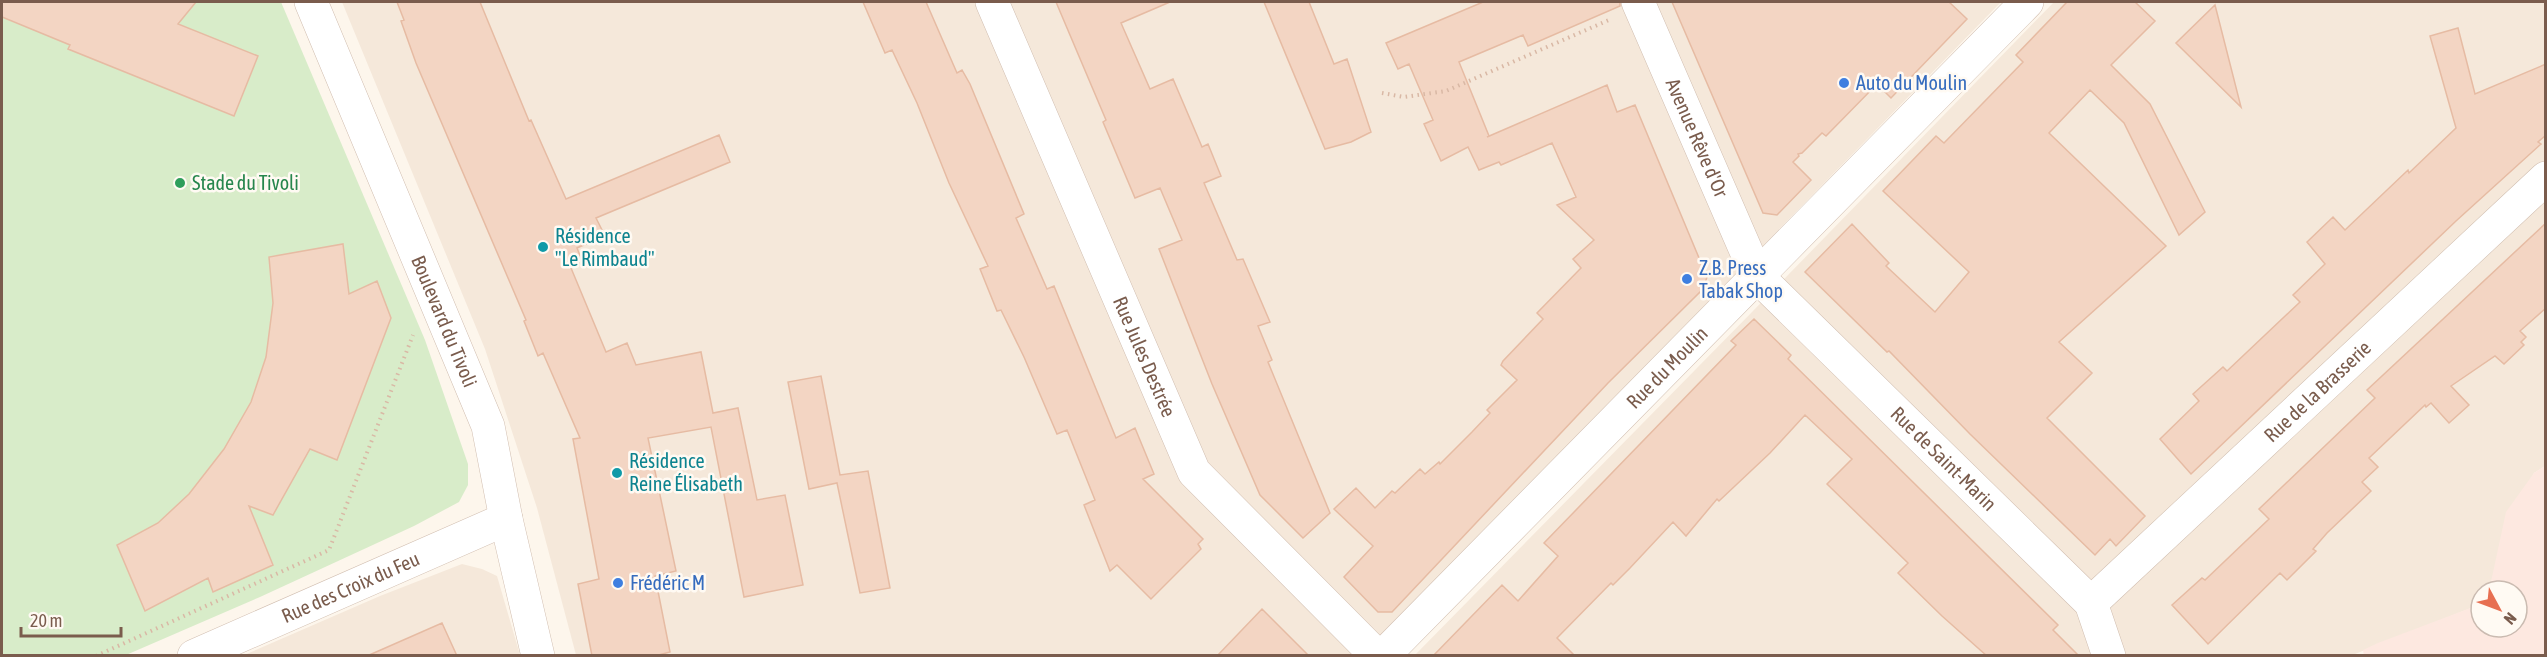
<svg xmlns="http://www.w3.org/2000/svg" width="2547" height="657" font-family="'Asap Condensed',sans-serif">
	<rect width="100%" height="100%" fill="#fdf6ec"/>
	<path fill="#f5e8da" d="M342 2H2001L1362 656 576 655 537 508 485 349Z
		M2054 2H2545V466L2534 473 2498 556 2489 591H2481V604L2350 656H1414L1752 312Z
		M462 564 482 569 497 576 520 655 242 656 380 596Z"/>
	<path fill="#fde8e0" d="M2545 466V655L2364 656 2363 650 2378 643 2481 604V627H2517V591H2489L2506 512 2534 473Z"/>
	<path fill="#d8ecc9" d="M2 2H281L425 340 468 464V485L459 502 414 526 260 597 126 655H2Z"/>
	<path fill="#f3d5c3" stroke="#e6bba3" stroke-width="1.5" d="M2 2H196L178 24 258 56 234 116 68 49 70 45 2 17Z
		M397 2H480L529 121 531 120 566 199 719 135 730 162 596 218 602 230 595 234 597 239 577 248 583 263 571 268 606 352 627 343 636 365 701 352 713 413 738 408 757 500 785 495 803 585 744 597 711 427 648 438 676 571 655 576 670 652 655 656H592L578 584 599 579 573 439 580 438 543 353 538 356 524 321 526 320 416 63 401 21 404 20Z
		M863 2H926L957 73 962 70 970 84 1024 214 1016 218 1047 289 1054 286 1116 438 1135 428 1154 474 1143 479 1203 539 1198 544 1201 549 1151 599 1117 565 1110 571 1084 505 1095 500 1067 430 1057 434 1024 357 1001 310 997 311 980 269 988 266 949 183 917 103 892 50 885 53Z
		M1056 2H1170L1121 23 1150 89 1173 79 1202 147 1208 144 1221 176 1204 183 1237 260 1243 259 1270 322 1258 326 1272 360 1268 362 1330 513 1303 538 1260 495 1212 384 1159 249 1182 240 1160 188 1135 198 1103 122 1106 120Z
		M1264 2H1309L1334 64 1347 59 1371 132 1351 142 1325 149Z
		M1483 2H1620V6L1528 46 1523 35 1459 62 1489 136 1487 137 1607 85 1617 112 1635 105 1707 277 1703 289 1608 383 1392 612H1378L1344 577 1373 546 1334 509 1356 488 1375 508 1392 491 1395 493 1420 469 1425 474 1439 462 1440 464 1472 432 1490 413 1487 410 1517 380 1501 365 1503 361 1543 319 1537 313 1581 268 1573 259 1594 240 1557 205 1576 197 1552 143 1501 165 1499 162 1479 170 1468 147 1441 161 1424 124 1433 120 1409 64 1398 69 1386 43Z
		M1672 2H1949L1967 19 1891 98 1877 84 1826 136 1822 133 1802 153 1798 154 1799 156 1793 162 1811 180 1777 215 1763 213Z
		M2067 2H2135L2155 21 2111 65 2150 104 2205 212 2179 235 2124 123 2090 90 2049 133 2166 246 2059 342 2092 373 2047 418 2145 516 2116 546 2110 539 2095 555 1970 434 1889 351 1887 352 1805 272 1852 224 1889 263 1886 266 1935 312 1969 272 1883 191 1936 136 1944 143 2023 62 2016 55Z
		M2215 5 2241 107 2176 43Z
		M2458 28 2475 94 2546 64V135L2538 142 2541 144 2456 221 2191 474 2160 439 2199 401 2193 394 2223 367 2227 371 2300 302 2293 295 2325 264 2307 242 2333 217 2345 230 2408 170 2409 173 2456 128 2430 36Z
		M2546 223V308L2520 331 2526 337 2521 342 2524 345 2504 364 2495 356 2451 386 2469 405 2449 423 2431 403 2426 407 2425 405 2369 458 2378 467 2362 482 2371 491 2327 533 2313 549 2316 551 2287 580 2280 573 2208 644 2172 605 2202 578 2205 580 2269 519 2259 509 2375 398 2367 390Z
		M343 244 349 294 377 281 391 318 337 460 310 449 273 515 249 506 273 565 213 592 208 578 145 611 117 545 158 523 189 494 224 449 251 402 266 357 273 303 269 257Z
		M1754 319 1791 355 1788 359 2058 625 2053 630 2079 656H1987L1942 616 1898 573 1908 563 1827 484 1852 459 1805 415 1770 453 1719 501 1717 499 1686 536 1673 522 1630 568 1613 585 1611 583 1557 638 1575 656H1433L1502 585 1518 601 1558 556 1544 543 1736 345 1731 341Z
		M821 376 840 475 868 471 890 588 860 593 837 483 809 489 788 382Z
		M1262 609 1309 656H1217Z
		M442 623 457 656H367Z"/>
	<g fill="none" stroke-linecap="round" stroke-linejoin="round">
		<g stroke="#d1beb0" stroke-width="34">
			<g id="minor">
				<path id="s1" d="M311 2 488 426 506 519 538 656"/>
				<path id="s2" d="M992 2 1194 472 1377 656"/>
				<path id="s3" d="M1638 2 1757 276 2091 603 2109 656"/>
				<path id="s4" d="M2091 603 2546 178"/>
				<path id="s5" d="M194 656 506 519"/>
				<path id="s6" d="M1383 656 2027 2"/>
			</g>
		</g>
		<path stroke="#d9b8a5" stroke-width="4" stroke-dasharray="1.5 4.5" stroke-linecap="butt" d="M1382 93 1404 97 1446 91 1609 20
			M96 656 329 550 413 335"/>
		<use href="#minor" stroke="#fff" stroke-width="33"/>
	</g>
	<g fill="#3f7fe0" stroke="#fffaf3" stroke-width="2">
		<circle cx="1844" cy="83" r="6"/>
		<circle cx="1687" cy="279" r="6"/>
		<circle cx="618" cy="583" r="6"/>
	</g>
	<circle fill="#2e9e5b" stroke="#fffaf3" stroke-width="2" cx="180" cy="183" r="6"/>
	<g fill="#0f9aa8" stroke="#fffaf3" stroke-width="2">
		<circle cx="543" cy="247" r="6"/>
		<circle cx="617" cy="473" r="6"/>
	</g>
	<g text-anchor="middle" stroke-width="5" stroke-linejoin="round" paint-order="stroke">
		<g font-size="20" fill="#366cbe" stroke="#fffaf3" text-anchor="start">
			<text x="1856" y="90">Auto du Moulin</text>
			<text x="1699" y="275">Z.B. Press<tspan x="1699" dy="23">Tabak Shop</tspan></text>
			<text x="630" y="590">Frédéric M</text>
		</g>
		<g font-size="20" fill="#7a5c4d" stroke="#fffaf3">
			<text dy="7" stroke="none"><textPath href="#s3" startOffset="148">Avenue Rêve d'Or</textPath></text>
			<text dy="7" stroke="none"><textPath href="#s1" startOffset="346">Boulevard du Tivoli</textPath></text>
			<text dy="7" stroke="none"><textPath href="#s2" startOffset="386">Rue Jules Destrée</textPath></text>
			<text dy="7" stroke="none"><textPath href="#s6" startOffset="405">Rue du Moulin</textPath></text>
			<text dy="7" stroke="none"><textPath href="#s4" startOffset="310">Rue de la Brasserie</textPath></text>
			<text dy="7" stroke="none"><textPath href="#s3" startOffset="560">Rue de Saint-Marin</textPath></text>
			<text dy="7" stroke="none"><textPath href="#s5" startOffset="171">Rue des Croix du Feu</textPath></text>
		</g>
		<g font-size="20" fill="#27864d" stroke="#fffaf3" text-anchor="start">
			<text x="192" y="190">Stade du Tivoli</text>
		</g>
		<g font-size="20" fill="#0d838f" stroke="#fffaf3" text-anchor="start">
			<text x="555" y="243">Résidence<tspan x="555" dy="23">"Le Rimbaud"</tspan></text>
			<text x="629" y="468">Résidence<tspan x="629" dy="23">Reine Élisabeth</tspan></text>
		</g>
	</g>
	<rect width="2547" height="657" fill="none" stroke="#7a5c4d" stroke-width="6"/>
	<g transform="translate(2499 609) rotate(131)"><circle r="28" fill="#fffaf3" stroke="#cabbb1" stroke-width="1.5"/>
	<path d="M0-4.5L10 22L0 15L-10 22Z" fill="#e76f51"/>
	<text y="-9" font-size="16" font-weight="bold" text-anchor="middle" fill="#7a5c4d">N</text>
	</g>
	<path d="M21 627v9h100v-9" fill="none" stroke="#7a5c4d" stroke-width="3"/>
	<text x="30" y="627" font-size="18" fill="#7a5c4d" stroke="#fffaf3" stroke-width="4.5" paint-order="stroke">20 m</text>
</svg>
